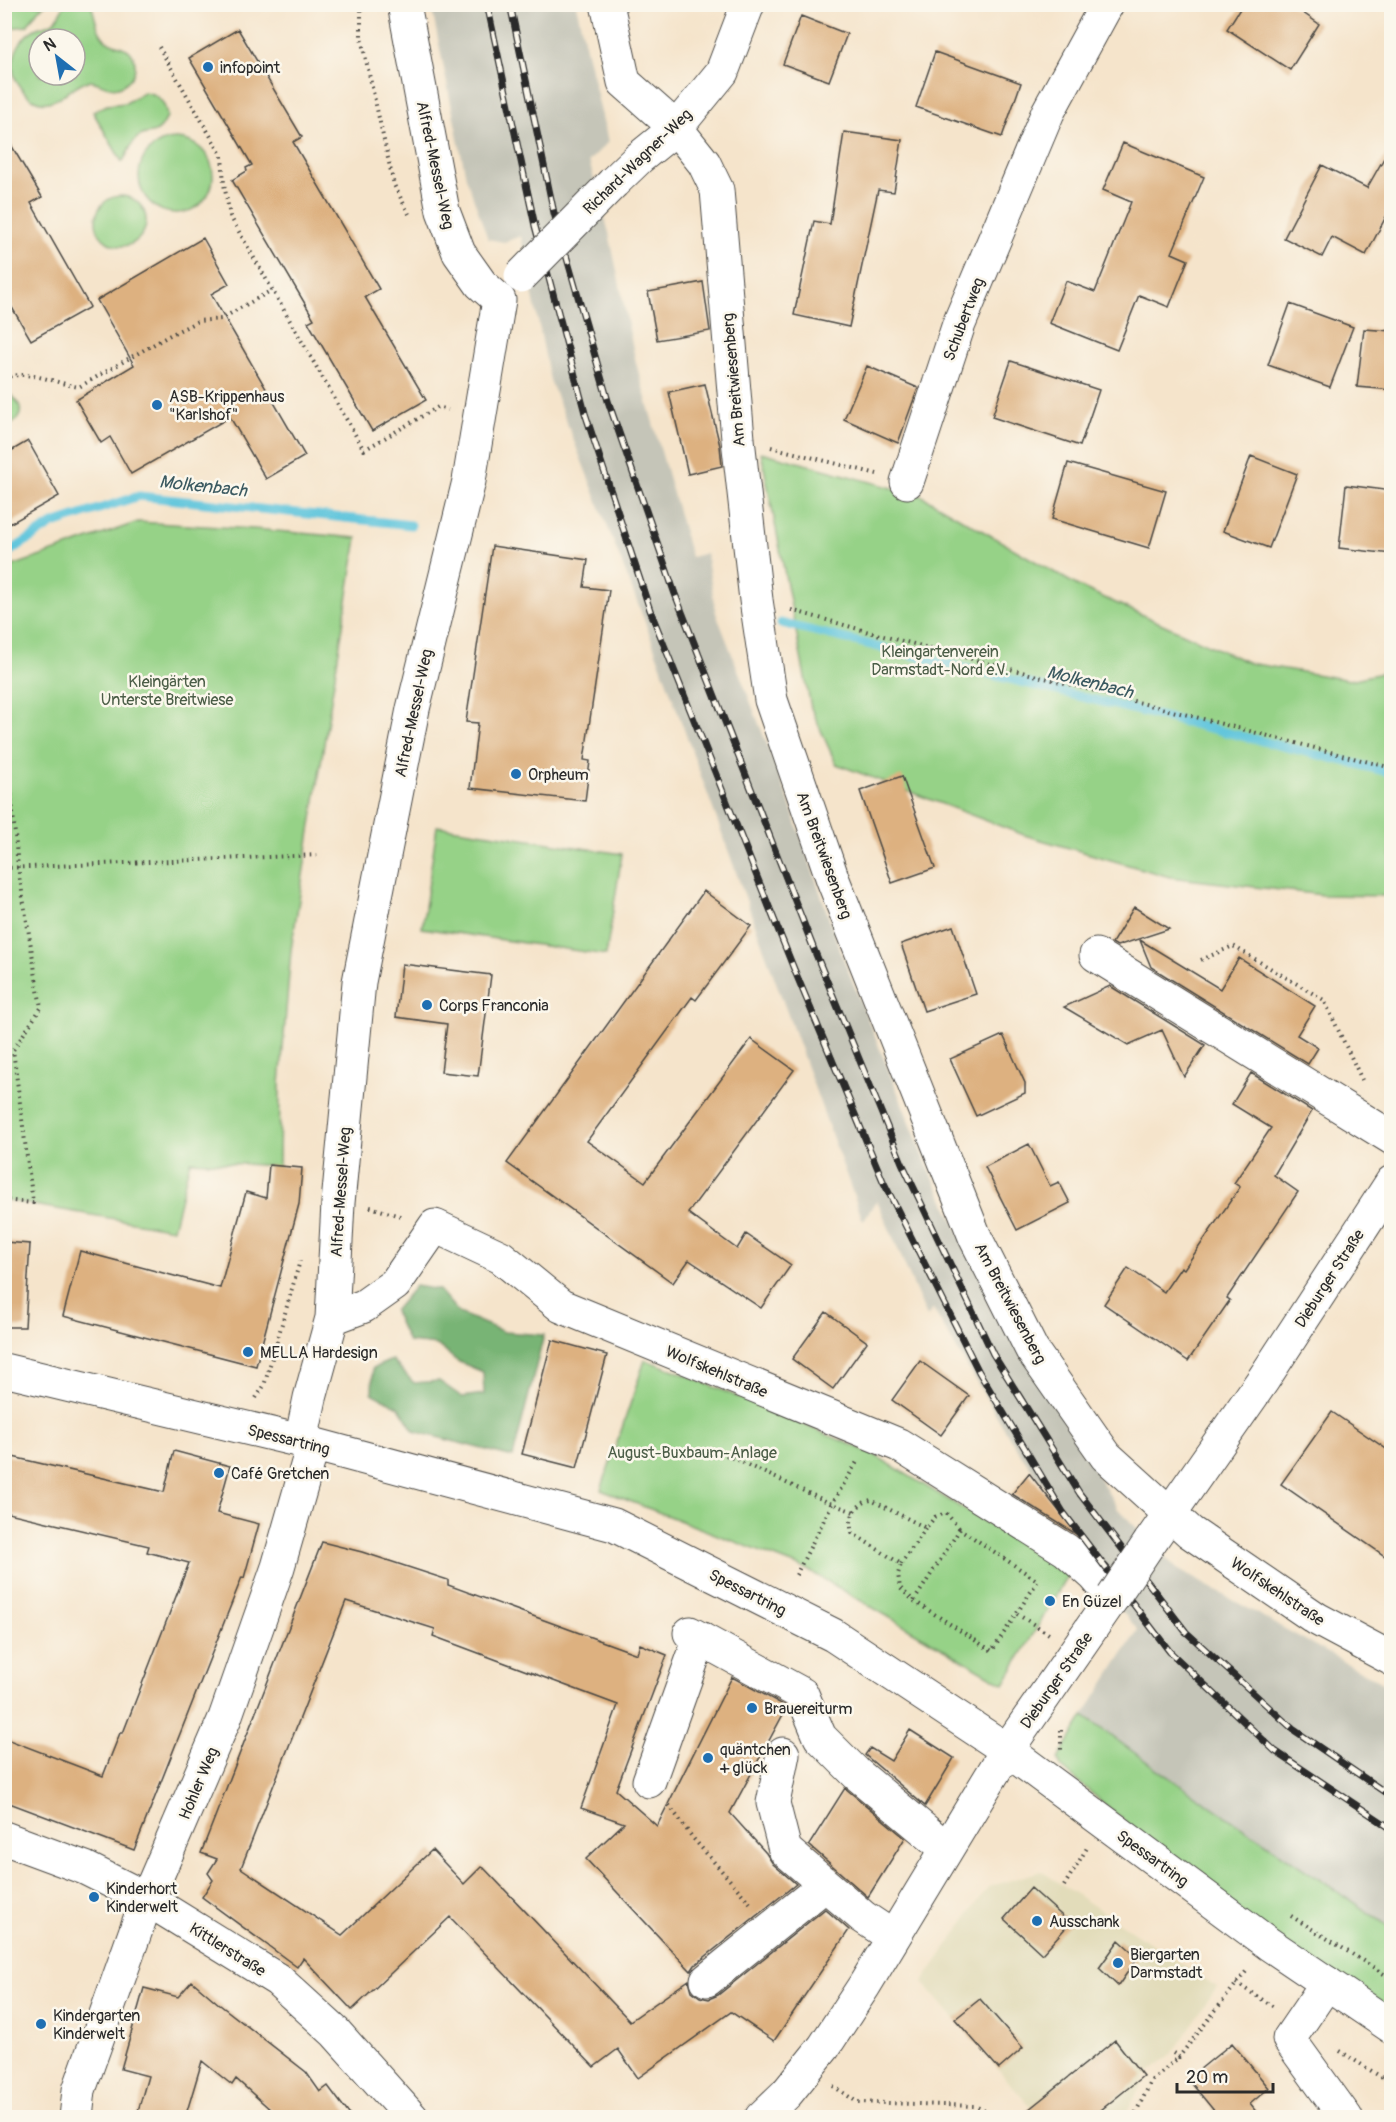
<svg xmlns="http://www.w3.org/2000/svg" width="1396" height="2122" font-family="Pangolin,sans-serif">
	<rect width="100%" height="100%" fill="#fbf7ec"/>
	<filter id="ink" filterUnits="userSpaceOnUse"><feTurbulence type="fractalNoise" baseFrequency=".0167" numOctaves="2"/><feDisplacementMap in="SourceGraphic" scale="12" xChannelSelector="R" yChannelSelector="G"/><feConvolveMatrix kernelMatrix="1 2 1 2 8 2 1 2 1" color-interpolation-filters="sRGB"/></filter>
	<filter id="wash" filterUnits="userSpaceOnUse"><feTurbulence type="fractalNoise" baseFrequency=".008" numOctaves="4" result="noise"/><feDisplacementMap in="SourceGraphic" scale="24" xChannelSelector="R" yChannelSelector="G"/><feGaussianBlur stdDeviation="1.35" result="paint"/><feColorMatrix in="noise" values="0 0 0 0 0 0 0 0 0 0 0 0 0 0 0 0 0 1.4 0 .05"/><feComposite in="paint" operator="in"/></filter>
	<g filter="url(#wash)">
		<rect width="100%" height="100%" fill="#f5e4cb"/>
		<path fill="#e2dcba" d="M1041 1871 1217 1987 1173 2053 1147 2074 1124 2117 1040 2118 923 1982 988 1887Z"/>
		<path fill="#c5c5b8" d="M431 5H576L608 142 589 161 609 233 636 363 691 557 706 553 716 613 787 796 841 953 927 1165 996 1309 1118 1509 1177 1569 1391 1688V1940L1072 1734 1138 1630 1085 1568 1094 1555 1013 1443 933 1309 927 1317 877 1200 863 1221 645 622 550 380 521 236 504 242 488 239 466 177Z"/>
		<path fill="#96d287" stroke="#607e59" stroke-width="1.5" fill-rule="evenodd" d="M4 5 5 4 45 5 38 10 27 26 10 28 5 24Z
			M65 5H91C96 16 95 28 104 38 113 49 135 42 135 66 135 72 132 78 127 82 110 97 99 77 84 82 73 86 64 97 52 101 33 108 13 85 13 67 13 52 22 36 35 29 40 26 47 26 52 23 59 19 60 10 65 5ZM39 39H75V75H39Z
			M143 92C158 93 165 102 167 116 159 140 148 129 137 138 130 144 128 155 122 162L93 112 107 105 126 103Z
			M139 176a37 37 0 1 1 74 0a37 37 0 1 1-74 0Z
			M96 221a25 25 0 1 1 50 0a25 25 0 1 1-50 0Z
			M5 392C24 401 27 419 5 427Z
			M761 452 922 496 1078 586 1249 663 1350 680 1391 671V896L1323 895 1170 877 1024 835 836 764 811 708Z
			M138 522 253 529 357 538 291 950 280 1084 279 1166 190 1161 173 1229 5 1200 4 569Z
			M437 826 622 854 606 955 422 928Z
			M645 1360 674 1370 873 1454 1069 1573 1004 1684 808 1570 601 1490Z
			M1084 1716 1161 1772 1391 1928V2027L1269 1944 1061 1767 1058 1759Z"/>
		<path fill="#78b474" stroke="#527050" stroke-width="1.5" d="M415 1286 439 1290 459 1313 504 1332 544 1335 513 1457 414 1431 399 1407 372 1393 373 1368 392 1360 414 1383 439 1381 462 1397 484 1394 483 1372 457 1361 437 1345 408 1342 394 1311Z"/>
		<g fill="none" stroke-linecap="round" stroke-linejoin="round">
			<path stroke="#5ec5dc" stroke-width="9" d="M4 555 53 524 139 496 411 525
				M781 623 1392 773"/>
		</g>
		<g id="blocks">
			<path fill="#ddb180" d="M1243 4H1290L1319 24 1290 70 1227 29Z
				M801 16 847 34 829 81 783 64Z
				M238 29 302 137 293 142 379 289 365 297 426 400 372 431 308 322 314 319 232 180 247 171 246 168 252 165 189 58Z
				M935 52 1021 83 1002 137 916 107Z
				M844 132 902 140 894 192 878 190 849 327 794 315 814 221 830 224Z
				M4 133 42 197 31 203 90 307 31 340 4 294Z
				M1123 143 1204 177 1172 253 1188 260 1169 307 1139 295 1117 350 1049 323 1066 281 1095 292 1131 202 1103 190Z
				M1392 144V205L1366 255 1332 237 1322 257 1284 238 1322 165 1367 188Z
				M203 238 229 284 211 294 305 456 266 479 230 417 131 474 110 437 101 443 76 400 134 365 97 300Z
				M703 282 710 331 657 340 648 292Z
				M1290 304 1353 327 1330 387 1268 365Z
				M1364 329 1392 331V390L1357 387Z
				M1011 361 1099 390 1080 446 992 417Z
				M867 366 918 388 898 443 844 419Z
				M705 384 720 446 722 466 688 474 669 392Z
				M28 441 59 496 4 527V455Z
				M1251 456 1297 474 1269 548 1223 531Z
				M1068 463 1166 491 1149 548 1052 519Z
				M1346 485 1392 491V554L1339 548Z
				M492 546 588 560 584 587 609 590 584 760 590 761 585 801 470 788 478 723 466 722Z
				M902 776 935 868 892 883 860 791Z
				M704 891 751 926 696 1000 692 997 587 1141 645 1182 751 1039 794 1070 688 1213 737 1249 746 1234 791 1265 761 1308 689 1260 673 1283 507 1163Z
				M1134 907 1169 929 1117 946 1112 943Z
				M953 926 976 994 924 1011 901 944Z
				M1140 940 1220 989 1239 958 1315 1006 1297 1035 1318 1048 1308 1064 1151 967Z
				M402 964 491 975 478 1076 441 1072 447 1024 396 1017Z
				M1110 986 1205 1045 1184 1077 1162 1030 1128 1045 1064 1007Z
				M1003 1035 1025 1083V1093L976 1116 950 1059Z
				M1251 1073 1312 1111 1274 1175 1298 1192 1227 1298 1230 1300 1188 1361 1104 1304 1128 1268 1164 1292 1181 1267 1184 1269 1240 1187 1234 1183 1271 1128 1232 1104Z
				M1029 1144 1050 1186 1059 1182 1070 1203 1017 1230 985 1167Z
				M269 1165 302 1168 299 1204 256 1366 63 1316 80 1251 220 1288 246 1192 266 1198Z
				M4 1242 30 1244 25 1327H4Z
				M826 1312 867 1342 833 1389 792 1359Z
				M552 1340 607 1355 577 1468 522 1454Z
				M920 1361 969 1396 941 1435 892 1400Z
				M1332 1412 1392 1453V1561L1281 1484Z
				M174 1451 230 1466 217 1513 259 1524 244 1578 242 1577 134 1850 4 1801V1738L103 1776 120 1733H123L189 1563 147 1552 149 1546 4 1512V1455L164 1492Z
				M1029 1473 1077 1534H1076L1012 1494Z
				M322 1542 362 1552 448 1580V1585L637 1654 640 1644 667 1655 616 1790 657 1826 732 1677 787 1707 730 1813 766 1853 773 1864 796 1884 695 1965 691 1971 586 1859 624 1823 581 1808 618 1705 433 1636 435 1629 346 1601 241 1868 342 1935 432 1850 464 1884 482 1866 630 2021 689 1980 692 1991 700 1997 709 1999 718 1995 825 1909 849 1930 774 2041 731 2012 638 2078 618 2049 594 2067 450 1917 352 2010 303 1958 297 1967 202 1897 213 1880 208 1873 217 1859 201 1853Z
				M910 1730 954 1758 925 1806 865 1755 870 1748 891 1761Z
				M845 1788 905 1838 868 1897 809 1845Z
				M1031 1888 1070 1923 1042 1954 1004 1919Z
				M1119 1940 1138 1957 1118 1986 1099 1968Z
				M192 1981 220 2005 306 2072 320 2092 328 2086 352 2118H280L236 2079 232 2085 202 2061 185 2118H136L148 2076 121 2069 144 1988 178 1997Z
				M980 1999 1023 2048 999 2069 955 2019Z
				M1115 2040 1143 2076 1091 2118H1018Z
				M1232 2043 1269 2088 1250 2104 1261 2118H1220L1188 2079Z"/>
		</g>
	</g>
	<g filter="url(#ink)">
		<use href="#blocks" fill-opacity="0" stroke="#494743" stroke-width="1.5"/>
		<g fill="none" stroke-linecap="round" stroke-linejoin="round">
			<g stroke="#494743" stroke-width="35">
				<path id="minor" d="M404 4 443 211 459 253 481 284 499 300
					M607 4 624 82 676 128 704 163 717 190 738 439 756 600 771 700 833 880 975 1237 1032 1350 1106 1456 1190 1532 1317 1619 1392 1659
					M613 183 639 158 676 128 722 72 748 4
					M907 482 959 324 1048 112 1107 4
					M1096 955 1392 1138
					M332 1318 364 1306 395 1284 435 1226 501 1257 561 1306 899 1445 1066 1550 1095 1576 1113 1597
					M301 1441 310 1398 332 1318 338 1203 359 982 413 709 469 481 499 300
					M690 1633 802 1694 820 1737 857 1774 946 1848
					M783 1754 773 1803 785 1850 863 1917 893 1937
					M649 1781 700 1638
					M4 1838 85 1868 147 1899 278 1980 335 2032 412 2118
					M707 1980 825 1885
					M1327 1983 1289 2039 1346 2118
					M76 2118 79 2090 147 1899 225 1718 278 1567 313 1445"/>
			</g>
			<g stroke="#494743" stroke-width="35">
				<path id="major" d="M4 1370 301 1441 614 1525 833 1635 1007 1750 1269 1944 1392 2027
					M1150 1542 1263 1380 1392 1182
					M761 2118 787 2093 824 2047 864 1986 1007 1750 1113 1597"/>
			</g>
			<path stroke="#494743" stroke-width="4" stroke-dasharray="1.5 4.5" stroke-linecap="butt" d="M361 4V38L394 185 409 214
				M159 47 222 156 224 184 230 216 364 450 438 407 448 410
				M4 378C30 369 54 383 79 387L170 335 198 321 221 319 272 290
				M771 447 877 474
				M791 610 887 637 1392 768
				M4 717 18 867 41 1008 13 1050 33 1203 4 1200
				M4 868 319 855
				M1201 960 1233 946 1324 1000 1362 1080
				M370 1207 403 1217
				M256 1398 264 1386 300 1261
				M726 1455 832 1504 854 1512
				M901 1564 926 1528
				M796 1575 832 1504 857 1462
				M914 1601 960 1529 1038 1581 992 1651 914 1601 900 1588 898 1574 901 1564 852 1533C848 1518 855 1504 871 1500L926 1528 935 1517 946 1513 960 1529
				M1017 1614 1049 1634
				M1061 1730V1750
				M669 1805 692 1837 750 1903
				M1064 1886 1087 1848
				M1291 1916 1392 1979
				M1236 1983 1274 2007
				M1340 2051 1392 2084
				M1173 2053 1179 2057 1248 1969
				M833 2086 857 2102 975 2106 999 2118
				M1133 2118 1152 2080 1179 2057"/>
			<use href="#minor" stroke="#fff" stroke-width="33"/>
			<use href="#major" stroke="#fff" stroke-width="33"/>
			<g stroke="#2b2b2b" stroke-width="7">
				<path id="rail" d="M487 4 535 226 585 413 650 610 794 969 883 1181 979 1372 1063 1512 1170 1652 1275 1751 1392 1829
					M510 4 554 213 608 401 675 594 815 952 902 1163 993 1354 1080 1494 1186 1632 1294 1730 1392 1797"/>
			</g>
			<use href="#rail" stroke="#fbf7ec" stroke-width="4.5" stroke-dasharray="14" stroke-linecap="butt"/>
			<g stroke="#494743" stroke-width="35" stroke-linecap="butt">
				<path id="minor-bridge" d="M521 276 613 183"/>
			</g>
			<g stroke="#494743" stroke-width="35" stroke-linecap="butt">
				<path id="major-bridge" d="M1113 1597 1150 1542"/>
			</g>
			<use href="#minor-bridge" stroke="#fff" stroke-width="33"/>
			<use href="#major-bridge" stroke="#fff" stroke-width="33"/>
		</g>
	</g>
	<g fill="#1f6fb2" stroke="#fbf7ec" stroke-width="2">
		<circle cx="208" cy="67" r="6"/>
		<circle cx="157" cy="405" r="6"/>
		<circle cx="516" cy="774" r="6"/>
		<circle cx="427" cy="1005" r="6"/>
		<circle cx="248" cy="1352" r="6"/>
		<circle cx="219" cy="1473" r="6"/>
		<circle cx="1050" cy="1601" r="6"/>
		<circle cx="752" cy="1708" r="6"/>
		<circle cx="708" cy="1758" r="6"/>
		<circle cx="94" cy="1897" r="6"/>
		<circle cx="1037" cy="1921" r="6"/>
		<circle cx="1118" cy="1963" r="6"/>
		<circle cx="41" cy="2024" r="6"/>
	</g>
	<g text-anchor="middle" stroke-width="5" stroke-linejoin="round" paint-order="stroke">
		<g font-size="16" fill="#2b2b2b" stroke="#fbf7ec" text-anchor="start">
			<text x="220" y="73">infopoint</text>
			<text x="169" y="402">ASB-Krippenhaus<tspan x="169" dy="18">"Karlshof"</tspan></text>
			<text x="528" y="780">Orpheum</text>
			<text x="439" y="1011">Corps Franconia</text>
			<text x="260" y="1358">MELLA Hardesign</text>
			<text x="231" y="1479">Café Gretchen</text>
			<text x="1062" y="1607">En Güzel</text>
			<text x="764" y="1714">Brauereiturm</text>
			<text x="720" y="1755">quäntchen<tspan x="720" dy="18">+ glück</tspan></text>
			<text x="106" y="1894">Kinderhort<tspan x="106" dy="18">Kinderwelt</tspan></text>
			<text x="1049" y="1927">Ausschank</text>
			<text x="1130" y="1960">Biergarten<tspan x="1130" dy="18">Darmstadt</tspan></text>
			<text x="53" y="2021">Kindergarten<tspan x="53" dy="18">Kinderwelt</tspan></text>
		</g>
		<g font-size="16" fill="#2b2b2b" stroke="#fbf7ec">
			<text transform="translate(637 161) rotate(-44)" y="6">Richard-Wagner-Weg</text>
			<text transform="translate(436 165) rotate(78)" y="6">Alfred-Messel-Weg</text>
			<text transform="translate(963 319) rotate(-69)" y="6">Schubertweg</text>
			<text transform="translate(733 380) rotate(-95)" y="6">Am Breitwiesenberg</text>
			<text transform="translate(413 713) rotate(-78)" y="6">Alfred-Messel-Weg</text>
			<text transform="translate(825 855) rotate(70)" y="6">Am Breitwiesenberg</text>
			<text transform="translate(340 1192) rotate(-86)" y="6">Alfred-Messel-Weg</text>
			<text transform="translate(1329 1278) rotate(-57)" y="6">Dieburger Straße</text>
			<text transform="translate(1011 1303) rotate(62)" y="6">Am Breitwiesenberg</text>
			<text transform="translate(717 1371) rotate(23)" y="6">Wolfskehlstraße</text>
			<text transform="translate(289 1439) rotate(14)" y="6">Spessartring</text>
			<text transform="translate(1278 1591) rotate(34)" y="6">Wolfskehlstraße</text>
			<text transform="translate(748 1592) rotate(27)" y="6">Spessartring</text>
			<text transform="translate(1056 1680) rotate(-55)" y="6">Dieburger Straße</text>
			<text transform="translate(198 1783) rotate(-67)" y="6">Hohler Weg</text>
			<text transform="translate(1153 1858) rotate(36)" y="6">Spessartring</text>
			<text transform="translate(228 1949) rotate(32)" y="6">Kittlerstraße</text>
		</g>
		<g font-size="16" fill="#4b5d47" stroke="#fbf7ec">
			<text x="940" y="657">Kleingartenverein<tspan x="940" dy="18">Darmstadt-Nord e.V.</tspan></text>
			<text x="167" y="687">Kleingärten<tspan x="167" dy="18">Unterste Breitwiese</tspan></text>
			<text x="692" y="1458">August-Buxbaum-Anlage</text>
		</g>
		<g font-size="18" font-style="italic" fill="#3a5960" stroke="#fbf7ec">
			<text transform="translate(203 486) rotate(6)" y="6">Molkenbach</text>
			<text transform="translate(1090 682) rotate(14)" y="6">Molkenbach</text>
		</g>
	</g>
	<rect width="1396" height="2122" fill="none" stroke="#fbf7ec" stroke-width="24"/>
	<g transform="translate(57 57) rotate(329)"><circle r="28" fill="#fbf7ec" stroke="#a8a59f" stroke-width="1.5"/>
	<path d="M0-4.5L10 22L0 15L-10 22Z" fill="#1f6fb2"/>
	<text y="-9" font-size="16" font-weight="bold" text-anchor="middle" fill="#2b2b2b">N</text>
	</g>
	<path d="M1177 2083v9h96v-9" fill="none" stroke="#2b2b2b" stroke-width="3"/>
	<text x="1186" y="2083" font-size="18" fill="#2b2b2b" stroke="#fbf7ec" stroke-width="4.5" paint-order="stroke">20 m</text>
</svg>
